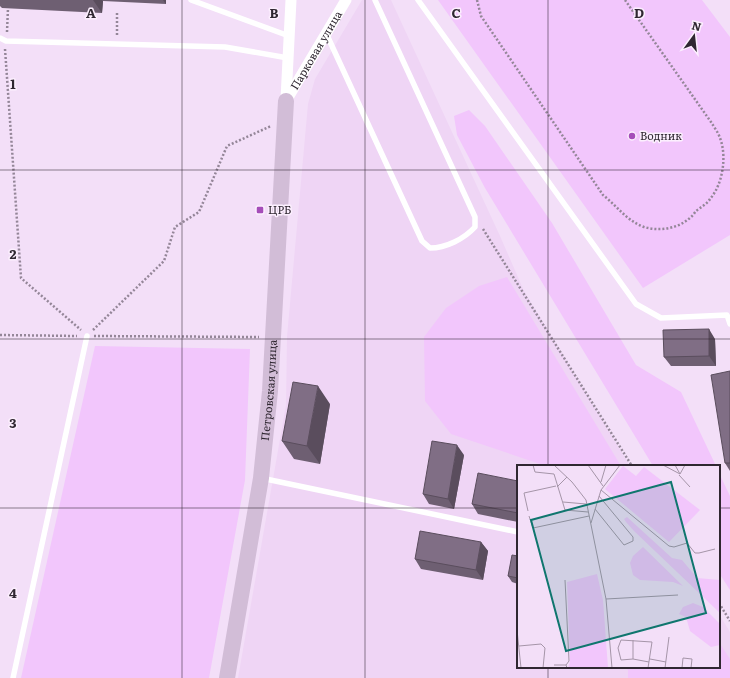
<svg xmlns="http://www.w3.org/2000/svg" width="730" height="678" font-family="Literata,serif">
	<rect width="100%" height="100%" fill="#f3dff8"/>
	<path fill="#efd5f5" d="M362 0H391L500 236 524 291 630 466H518V667H719V614L730 632V678H238L286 405 287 337 308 104 315 79Z"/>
	<path fill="#f2c6fc" d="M438 0H702L730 37V235L643 288Z
		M469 110 485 126 552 223 636 365 681 392 716 466H653L485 188 457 135 454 116Z
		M507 277 621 466H546L451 434 425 401 424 337 446 308 479 286Z
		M95 346 250 349 245 480 209 678H21Z
		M719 473 730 496V590L719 573Z
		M719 642 730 659V678H628V670L624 667H719Z"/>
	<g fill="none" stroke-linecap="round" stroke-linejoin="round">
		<path stroke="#948698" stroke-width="2.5" stroke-dasharray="2 2" stroke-linecap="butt" d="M477 0 481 16 603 195C617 206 627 221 644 227 661 232 681 228 693 215 694 214 695 212 696 211 701 207 707 204 710 199 723 184 727 156 720 138 718 132 714 127 711 122L625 0
			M7 32 8 8
			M117 35V12
			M5 49 21 278 81 330
			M483 229 632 466
			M93 330 164 261 175 227 199 212 227 146 271 126
			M0 335 77 336
			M94 336 259 337
			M719 603 730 621"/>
		<path stroke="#fff" stroke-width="5.5" d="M191 0 289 36
			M418 0 636 304 661 318 727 315 730 324
			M326 33 422 241 430 248C446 248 464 239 475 227V217L375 0
			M0 38 6 41 225 47 288 58
			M261 478 518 532
			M13 678 87 336"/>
		<g stroke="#fff" stroke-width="11">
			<path d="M286 99 291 0"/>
			<path id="s1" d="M286 101 346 0"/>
		</g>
		<path stroke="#d2bdd7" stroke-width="16" id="s2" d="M227 678 261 478 270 391 286 101"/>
	</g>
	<path fill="#6e5f72" d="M0 0H166V4L103 1 102 13 2 8 0 6Z
		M715 339 716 366H671L664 357Z
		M730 371V471L725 463Z
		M330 404 320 464 294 459 282 441Z
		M464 455 454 509 429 504 423 494Z
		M518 481V522L478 514 472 504Z
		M481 542 488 551 483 580 421 569 415 559Z
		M518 556V584L512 582 508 576Z"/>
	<path fill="#5a4d5d" d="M93 0H102L103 1 102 13Z
		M163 0H166V4Z
		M709 329 715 339 716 366 709 356Z
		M318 386 330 404 320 464 307 446Z
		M457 445 464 455 454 509 448 499Z
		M481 542 488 551 483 580 476 570Z"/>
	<path fill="#806e85" stroke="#5a4d5d" d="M709 329V356L664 357 663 330Z
		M730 371V463H725L711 375Z
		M293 382 318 386 307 446 282 441Z
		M432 441 457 445 448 499 423 494Z
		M478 473 518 481V513L472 504Z
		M420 531 481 542 476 570 415 559Z
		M512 555 518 556V578L508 576Z"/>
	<path fill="none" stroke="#2f2731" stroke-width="1" stroke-opacity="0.55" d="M182 0V678M365 0V678M548 0V466M0 170H730M0 339H730M0 508H518M719 508H730M548 667V678"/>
	<g fill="#a54db9" stroke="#fceffe" stroke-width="1.5">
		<circle cx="632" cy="136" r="4"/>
		<rect x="256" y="206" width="8" height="8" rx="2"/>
	</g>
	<g text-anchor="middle" stroke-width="3" stroke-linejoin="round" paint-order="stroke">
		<g font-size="11" fill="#2f2731" stroke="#fceffe">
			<text dy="4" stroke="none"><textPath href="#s1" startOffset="59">Парковая улица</textPath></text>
			<text dy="4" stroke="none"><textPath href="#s2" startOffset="291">Петровская улица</textPath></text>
		</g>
		<g font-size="11" fill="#2f2731" stroke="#fceffe" text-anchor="start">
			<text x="640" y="140">Водник</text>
			<text x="268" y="214">ЦРБ</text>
		</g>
	</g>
	<g transform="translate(517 465)">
		<rect width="203" height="203" fill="#f3dff8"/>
		<path d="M106 1 119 11 127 2 183 45 152 77 88 24ZM110 52 155 93 165 95 180 113 203 115V148L117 66 109 57 107 54ZM126 82 166 121 156 117 123 115 116 110 113 98 116 91ZM80 109 86 135 91 203H51L53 197 50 117ZM176 138 186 142 203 159V180L194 182 173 166 169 152 162 149 166 142Z" fill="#f2c6fc"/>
		<path fill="none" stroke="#a595a8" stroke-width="1" d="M16 0 18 7 37 9 48 45 71 47M37 0 55 17 69 35 89 134 95 203M71 0 86 21M146 0 163 9M158 0 163 9 168 0M162 10 173 22M84 17 89 0M40 22 50 12M84 25 152 81 157 82 170 78 178 88H182L198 84M46 37 69 39M78 44 107 80 116 76V72L82 31M11 46 7 28 39 21M12 51 16 63 72 51M74 58 84 25 103 0M48 115 52 196 49 200M89 134 161 130M0 165 4 203M2 181 24 179 28 183 26 203M116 194V175M133 194 149 197M37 200H49L50 203M131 203 135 177 104 175 101 183 104 195 116 194 132 197M148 203 152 172M165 203 166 193 175 194 174 203"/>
		<path fill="#0f766e" fill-opacity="0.15" stroke="#0f766e" stroke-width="2" d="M154 17 189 148 49 186 14 55Z"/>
		<rect width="203" height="203" fill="none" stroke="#2f2731" stroke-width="2"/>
	</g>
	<g font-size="13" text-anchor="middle" font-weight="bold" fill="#2f2731" stroke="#fceffe" stroke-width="3" stroke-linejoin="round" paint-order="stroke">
		<text x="91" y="18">A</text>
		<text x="274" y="18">B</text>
		<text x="456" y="18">C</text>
		<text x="639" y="18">D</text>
		<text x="13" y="89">1</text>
		<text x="13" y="259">2</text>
		<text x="13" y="428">3</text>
		<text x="13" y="598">4</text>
	</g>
	<g transform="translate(694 36) rotate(15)" stroke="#fceffe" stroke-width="3" paint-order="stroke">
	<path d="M0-3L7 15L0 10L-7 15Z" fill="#2f2731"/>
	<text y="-6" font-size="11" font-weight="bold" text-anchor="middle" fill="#2f2731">N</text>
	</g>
</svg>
